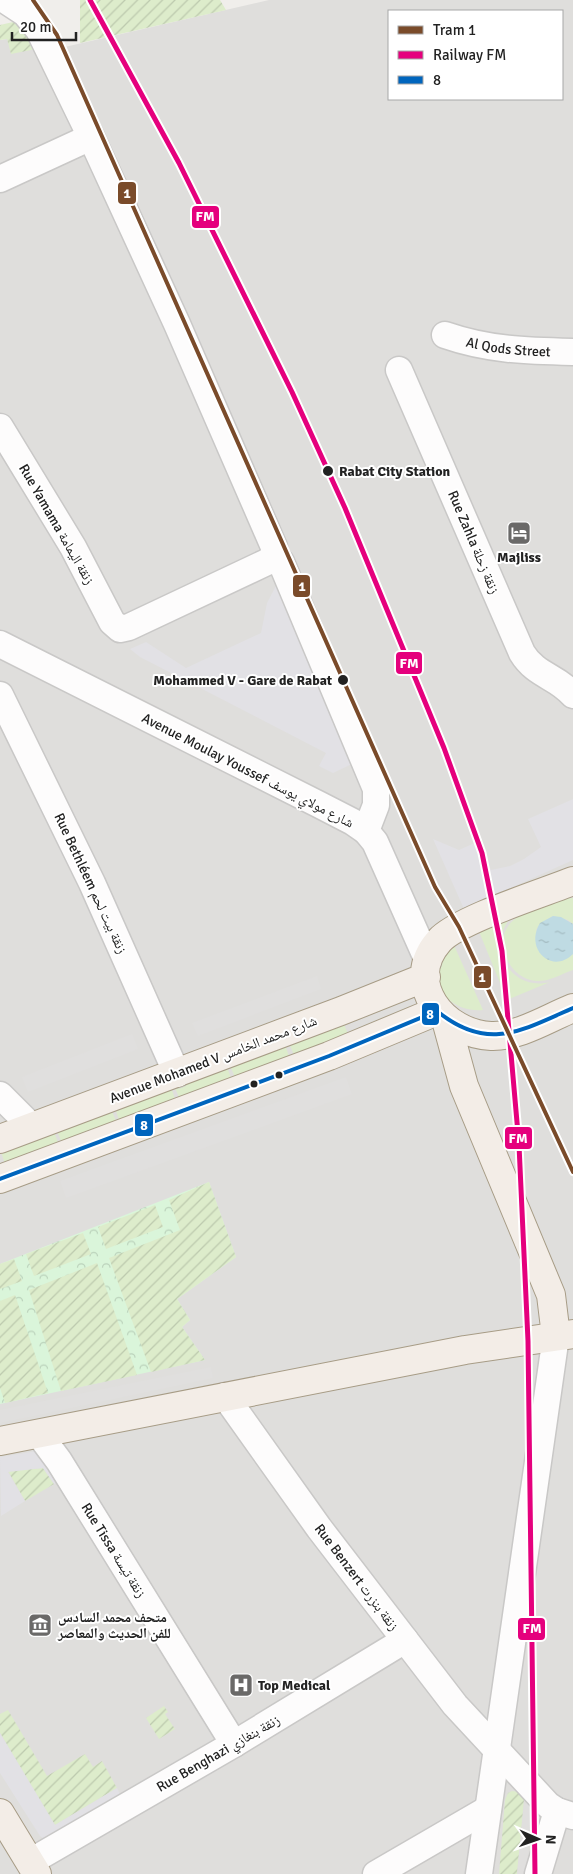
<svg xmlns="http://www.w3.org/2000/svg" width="573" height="1874" font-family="Signika,'Noto Naskh Arabic',sans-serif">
	<defs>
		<pattern id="park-crowns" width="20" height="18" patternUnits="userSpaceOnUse" patternTransform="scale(1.25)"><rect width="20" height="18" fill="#daf5da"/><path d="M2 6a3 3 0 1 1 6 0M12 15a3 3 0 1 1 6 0" fill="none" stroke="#bbd2bb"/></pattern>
		<pattern id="garden-furrows" width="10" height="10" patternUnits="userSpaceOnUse" patternTransform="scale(1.25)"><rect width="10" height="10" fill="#ddeccb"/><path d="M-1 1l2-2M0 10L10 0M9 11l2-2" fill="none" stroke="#bdcaae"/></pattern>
		<pattern id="water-ripples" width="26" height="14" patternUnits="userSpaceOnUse" patternTransform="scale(1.25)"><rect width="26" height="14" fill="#bfdbe3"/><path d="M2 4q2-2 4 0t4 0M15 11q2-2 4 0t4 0" fill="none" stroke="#a4bcc2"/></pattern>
	</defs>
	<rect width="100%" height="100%" fill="#f0eeeb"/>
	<path fill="#dfdedc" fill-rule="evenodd" d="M269 0H573V1874H0V40L7 39 55 44 56 49ZM389 11H562V99H389Z"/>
	<path fill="#ddeccb" d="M573 898V924L568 920 553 916 540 924 536 930 570 956 573 954V970C561 974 549 982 536 981 506 978 489 934 518 917 525 912 535 910 543 907 553 903 563 898 573 898Z
		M510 918C487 949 511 992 550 982L507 1000 478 929Z
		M453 943 483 1010C457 1013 428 991 439 962 442 955 449 949 453 943Z
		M343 1022 348 1034 294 1055 289 1043Z
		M285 1045 289 1056 235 1077 230 1066Z
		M227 1067 231 1078 179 1097 174 1086Z
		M171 1087 175 1099 119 1120 115 1108Z
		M111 1109 116 1121 62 1143 57 1131Z
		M54 1132 59 1145 5 1164 1 1152Z"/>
	<path fill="url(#park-crowns)" d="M209 1182 236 1257 177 1299 190 1320 182 1327 205 1360 0 1404V1264Z"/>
	<path fill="url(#garden-furrows)" d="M80 0H220L226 10 80 43Z
		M13 22 20 24 36 49 11 54 7 39 0 40V25Z
		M209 1182 236 1257 177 1299 190 1320 182 1327 205 1360 151 1372 109 1258 180 1230 169 1200Z
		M155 1205 163 1227 106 1249 98 1227Z
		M83 1233 91 1254 34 1276 26 1254Z
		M14 1259 22 1281 0 1289V1264Z
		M97 1263 137 1375 61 1391 29 1290Z
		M15 1295 48 1393 5 1403 0 1388V1301Z
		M43 1468 54 1484 25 1501 8 1471Z
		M164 1706 168 1712 165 1714 175 1729 159 1739 146 1718Z
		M8 1710 47 1776 85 1754 93 1767 102 1761 117 1788 55 1825 0 1733V1714Z
		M512 1791 520 1792 524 1799 517 1874H499L505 1800 508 1793Z"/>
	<path fill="#e0dfde" d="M317 976 321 989 198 1036 192 1023Z
		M132 1034 138 1049 28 1092 22 1077Z
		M346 1077 352 1094 66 1198 60 1181Z
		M211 1367 213 1378 0 1423V1410Z
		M524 1804 532 1805 526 1874H517Z"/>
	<path fill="#e2e1e5" d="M281 576 356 762 333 773 319 766 326 753 140 657 130 649 146 642 186 668 261 633 267 603Z
		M573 799V860L464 909 433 839 459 850 479 841 491 870 510 866 524 859 541 847 528 819Z
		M37 1451 65 1478 54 1484 43 1468 8 1472 25 1501 1 1516 0 1457Z
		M0 1733 55 1825 117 1788 123 1800 44 1839 40 1836 0 1773Z"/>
	<path fill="url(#water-ripples)" d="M553 916 561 917 573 924V954C552 975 524 949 540 923Z"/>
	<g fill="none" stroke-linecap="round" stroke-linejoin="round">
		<g stroke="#c9c8c7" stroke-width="29">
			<g id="minor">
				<path d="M5 0 25 13 39 30 91 137 177 324 274 547V556"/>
				<path d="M0 179 91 137"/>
				<path id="s1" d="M445 335C488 350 527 351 573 352"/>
				<path d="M399 370 522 653C536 676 557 676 573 695"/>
				<path d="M0 427 73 547 112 622 120 629 129 627 267 562 274 556"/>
				<path d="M274 556 281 562 376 789V805L366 831"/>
				<path d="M0 644 318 804 353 822 366 831 375 842 428 961"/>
				<path d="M0 695 92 883 177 1074"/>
				<path d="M0 1095 32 1127"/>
				<path d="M225 1396 319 1528 455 1705 548 1805 557 1811 573 1816"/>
				<path d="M39 1434 59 1461 234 1744"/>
				<path d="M30 1862 234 1744 405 1640"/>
				<path d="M376 1874 488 1809"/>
				<path d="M479 1874 556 1336"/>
				<path d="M538 1874 557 1811"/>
			</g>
		</g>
		<g stroke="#a79c86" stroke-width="30">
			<path id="major" d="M573 881C543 893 457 920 439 941 402 983 444 1034 491 1036 519 1037 548 1018 573 1008
				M446 1020 464 1086 551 1295 556 1336
				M0 1139 341 1011 426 977
				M0 1179 329 1056 437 1011
				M0 1441 465 1350 573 1334
				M0 1813 37 1874"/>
		</g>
		<use href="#minor" stroke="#fdfcfc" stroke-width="26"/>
		<use href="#major" stroke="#f3ede7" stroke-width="28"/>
		<g stroke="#fff" stroke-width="8">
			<path id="bus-1" d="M0 1179 329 1056 437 1011C487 1052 521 1031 573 1008"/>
		</g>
		<use href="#bus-1" stroke="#0065bd" stroke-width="4"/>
		<g stroke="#fff" stroke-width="9">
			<path id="rail-1" d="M90 0 179 163 292 392 345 508 444 748 482 853 502 951 519 1145 528 1341 535 1874"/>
		</g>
		<use href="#rail-1" stroke="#e5007d" stroke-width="5"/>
		<g stroke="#fff" stroke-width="8">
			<path id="tram-1" d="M33 0 57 35 435 887 459 927 573 1172"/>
		</g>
		<use href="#tram-1" stroke="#7a4b2a" stroke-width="4"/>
	</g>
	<defs>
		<g id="hotel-square" transform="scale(1.25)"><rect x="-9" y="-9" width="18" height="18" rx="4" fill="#6a6968" stroke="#fff"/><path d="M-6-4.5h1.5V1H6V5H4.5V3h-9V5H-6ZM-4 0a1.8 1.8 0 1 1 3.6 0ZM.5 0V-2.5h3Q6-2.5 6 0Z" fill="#fff"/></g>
		<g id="museum-square" transform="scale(1.25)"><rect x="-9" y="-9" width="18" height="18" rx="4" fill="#6a6968" stroke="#fff"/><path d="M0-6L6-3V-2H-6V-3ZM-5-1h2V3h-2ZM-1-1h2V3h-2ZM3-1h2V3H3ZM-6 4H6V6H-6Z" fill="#fff"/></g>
		<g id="hospital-square" transform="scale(1.25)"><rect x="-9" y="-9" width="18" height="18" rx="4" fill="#6a6968" stroke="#fff"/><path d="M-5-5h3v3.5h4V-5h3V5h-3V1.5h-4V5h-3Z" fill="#fff"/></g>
	</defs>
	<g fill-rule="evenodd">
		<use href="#hotel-square" x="519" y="533"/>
		<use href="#museum-square" x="40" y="1625"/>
		<use href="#hospital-square" x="241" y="1685"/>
	</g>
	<g fill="#222" stroke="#fff" stroke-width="2">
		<circle cx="328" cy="471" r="6"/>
		<circle cx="343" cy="680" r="6"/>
		<circle cx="279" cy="1075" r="4.5"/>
		<circle cx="254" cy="1084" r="4.5"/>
	</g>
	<g text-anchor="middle" stroke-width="4" stroke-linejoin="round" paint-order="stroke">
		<g font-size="14" fill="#222" stroke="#fff">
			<text dy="5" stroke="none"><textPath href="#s1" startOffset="65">Al Qods Street</textPath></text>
			<text transform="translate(57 524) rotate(60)" y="5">Rue Yamama زنقة اليمامة</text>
			<text transform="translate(474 542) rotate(67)" y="5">Rue Zahla زنقة زحلة</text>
			<text transform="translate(248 770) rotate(27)" y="5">Avenue Moulay Youssef شارع مولاي يوسف</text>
			<text transform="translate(91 883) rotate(65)" y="5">Rue Bethléem زنقة بيت لحم</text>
			<text transform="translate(213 1059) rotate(-21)" y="5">Avenue Mohamed V شارع محمد الخامس</text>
			<text transform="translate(114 1550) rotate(58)" y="5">Rue Tissa زنقة تيسة</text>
			<text transform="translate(357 1577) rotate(53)" y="5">Rue Benzert زنقة بنزرت</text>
			<text transform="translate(218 1753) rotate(-30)" y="5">Rue Benghazi زنقة بنغازي</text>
		</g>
		<g font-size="14" font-weight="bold" fill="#222" stroke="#fff" text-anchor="start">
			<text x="339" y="476">Rabat City Station</text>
			<text x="332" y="685" text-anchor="end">Mohammed V - Gare de Rabat</text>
		</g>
		<g font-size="14" font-weight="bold" fill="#222" stroke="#fff" text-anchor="start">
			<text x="519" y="562" text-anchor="middle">Majliss</text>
			<text x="58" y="1622">متحف محمد السادس<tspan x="58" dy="16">للفن الحديث والمعاصر</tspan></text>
			<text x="258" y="1690">Top Medical</text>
		</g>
	</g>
	<g stroke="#fff" stroke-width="2">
		<rect x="117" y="181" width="20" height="24" rx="5" fill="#7a4b2a"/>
		<rect x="191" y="205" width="29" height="24" rx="5" fill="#e5007d"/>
		<rect x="292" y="574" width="19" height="24" rx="5" fill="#7a4b2a"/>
		<rect x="395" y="651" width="28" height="24" rx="5" fill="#e5007d"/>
		<rect x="473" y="965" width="19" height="24" rx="5" fill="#7a4b2a"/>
		<rect x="421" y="1002" width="19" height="24" rx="5" fill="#0065bd"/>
		<rect x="134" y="1113" width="20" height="24" rx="5" fill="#0065bd"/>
		<rect x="504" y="1126" width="29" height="24" rx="5" fill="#e5007d"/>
		<rect x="517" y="1617" width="29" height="24" rx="5" fill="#e5007d"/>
	</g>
	<g font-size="14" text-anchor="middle" font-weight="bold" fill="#fff">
		<text x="127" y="198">1</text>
		<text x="205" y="221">FM</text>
		<text x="302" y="591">1</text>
		<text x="409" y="668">FM</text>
		<text x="482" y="982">1</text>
		<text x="430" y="1019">8</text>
		<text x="144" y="1130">8</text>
		<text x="518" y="1143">FM</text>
		<text x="532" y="1633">FM</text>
	</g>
	<rect x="388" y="10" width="175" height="90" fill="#ffffff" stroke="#a7a7a7"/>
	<rect x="398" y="26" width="25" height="8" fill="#7a4b2a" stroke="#a7a7a7"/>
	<text x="433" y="35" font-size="15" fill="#222222">Tram 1</text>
	<rect x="398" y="51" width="25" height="8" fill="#e5007d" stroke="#a7a7a7"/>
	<text x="433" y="60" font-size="15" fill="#222222">Railway FM</text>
	<rect x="398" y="76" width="25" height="8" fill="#0065bd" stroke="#a7a7a7"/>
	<text x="433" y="85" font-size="15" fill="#222222">8</text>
	<g transform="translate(538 1839) rotate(92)" stroke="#ffffff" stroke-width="4" paint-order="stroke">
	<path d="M0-4L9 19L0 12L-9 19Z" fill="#222222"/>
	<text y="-8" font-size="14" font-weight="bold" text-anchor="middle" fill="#222222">N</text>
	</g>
	<path d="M12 32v8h64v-8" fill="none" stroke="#222222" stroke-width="2.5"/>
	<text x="20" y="32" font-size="15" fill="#222222" stroke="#ffffff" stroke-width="4" paint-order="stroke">20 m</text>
</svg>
